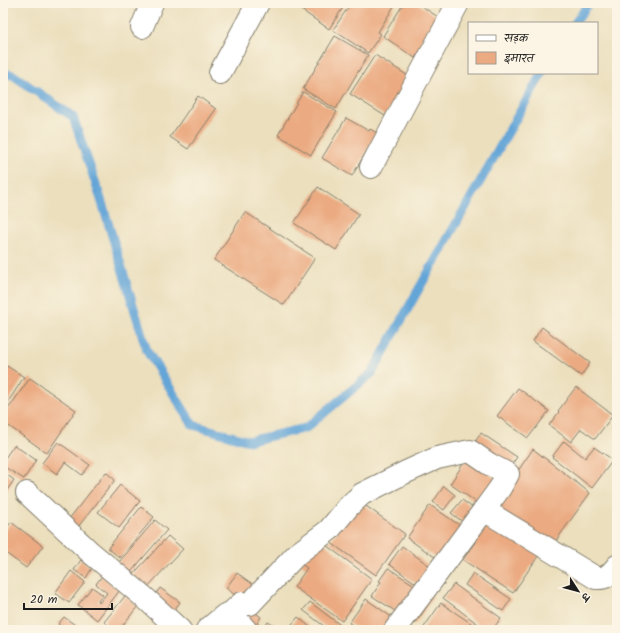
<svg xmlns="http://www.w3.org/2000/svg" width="620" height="633" font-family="Kalam,'Playpen Sans Deva',sans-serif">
	<rect width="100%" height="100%" fill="#fcf5e5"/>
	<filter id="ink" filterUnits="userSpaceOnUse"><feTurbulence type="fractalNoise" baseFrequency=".025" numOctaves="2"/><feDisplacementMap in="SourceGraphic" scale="8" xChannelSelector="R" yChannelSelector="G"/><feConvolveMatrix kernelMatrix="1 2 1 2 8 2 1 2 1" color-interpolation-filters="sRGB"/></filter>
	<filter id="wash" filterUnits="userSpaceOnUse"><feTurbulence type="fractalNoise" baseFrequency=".012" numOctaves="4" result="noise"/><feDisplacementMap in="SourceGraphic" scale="16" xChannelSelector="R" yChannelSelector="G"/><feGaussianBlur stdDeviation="0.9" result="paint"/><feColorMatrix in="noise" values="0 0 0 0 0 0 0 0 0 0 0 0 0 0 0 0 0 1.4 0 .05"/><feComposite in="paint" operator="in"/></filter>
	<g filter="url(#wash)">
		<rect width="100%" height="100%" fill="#ebdfbd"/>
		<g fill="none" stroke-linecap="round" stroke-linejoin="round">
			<path stroke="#63a5d7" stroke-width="9" d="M575 23 589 3
				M3 73 13 75 73 117 100 196 147 351 193 425 249 441 306 428 372 373 416 294 542 73"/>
		</g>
		<g id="blocks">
			<path fill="#ebaa81" d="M291 3H346L329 29Z
				M351 3H396L378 32 381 34 368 53 333 30Z
				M404 3H417L441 19 415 58 383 36Z
				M335 36 368 55 336 109 303 89Z
				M375 55 410 77 385 116 350 94Z
				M303 92 337 112 311 155 278 135Z
				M198 96 216 109 188 149 170 137Z
				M346 118 369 131 370 129 377 133 352 176 322 158Z
				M318 187 359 214 336 250 294 223Z
				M245 212 315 258 284 305 214 260Z
				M542 327 590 363 581 376 533 341Z
				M7 366 24 377 3 410V373Z
				M30 378 76 410 47 453 3 422V416Z
				M576 387 613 415 595 439 581 429 571 442 549 425 559 412 558 411Z
				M518 388 549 411 528 438 497 416Z
				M481 433 517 457 508 470 473 445Z
				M564 441 585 458 594 447 613 460 592 488 552 457Z
				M58 442 90 465 82 475 65 462 57 474 42 463Z
				M14 445 36 460 24 479 3 466V461Z
				M533 449 590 493 550 549 493 507Z
				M467 458 499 481 482 506 450 484Z
				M3 472 14 480 3 496Z
				M106 472 115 480 74 532 65 524Z
				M120 485 140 501 119 528 98 512Z
				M444 486 455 495 444 510 433 502Z
				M462 500 483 515 472 529 451 513Z
				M359 501 405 534 376 575 330 542Z
				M430 505 471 533 448 566 407 538Z
				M141 507 154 517 120 558 108 548Z
				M491 518 541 552 513 593 463 560Z
				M155 520 167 530 125 579 113 569Z
				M11 522 43 546 26 568 3 551V533Z
				M168 536 183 549 142 593 128 580Z
				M319 540 372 579 342 621 294 587 307 568 301 564Z
				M402 546 441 574 428 592 389 564Z
				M81 560 92 568 86 578 74 570Z
				M388 568 433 597 415 624 372 596 381 582 379 581Z
				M71 571 85 582 69 603 55 593Z
				M237 573 258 588 247 604 226 588Z
				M473 573 511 599 503 611 465 585Z
				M102 576 120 590 97 620 78 605 92 587 103 595 98 601 99 603 107 593 96 584Z
				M454 584 501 618 492 630H486L443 598Z
				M160 588 180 602 172 613 152 599Z
				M125 596 138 606 119 630H114L104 622Z
				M366 599 410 630H359L349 623Z
				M310 602 347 630H329L303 610Z
				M243 603 261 617 257 623 263 628 268 622 280 630H258L235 614Z
				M441 603 481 630H422Z
				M64 617 82 630H65L58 624Z
				M298 617 310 627 308 630H287Z"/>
		</g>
	</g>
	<g filter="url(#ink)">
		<use href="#blocks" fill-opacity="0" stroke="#847e6c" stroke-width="1"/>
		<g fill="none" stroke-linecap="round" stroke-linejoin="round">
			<g stroke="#847e6c" stroke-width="24">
				<path id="minor" d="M142 27 152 3
					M220 73 258 3
					M371 167 458 3
					M27 493 90 552 145 598 180 630
					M231 613 242 603 250 604 297 554 329 530 349 506 362 494 404 473 437 458 470 451 489 464 508 474 500 488 484 510 596 578C606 579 611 574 617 566
					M207 630 225 615 231 613 246 630
					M395 630 484 510"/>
			</g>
			<use href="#minor" stroke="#fff" stroke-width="22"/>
		</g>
	</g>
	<rect width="620" height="633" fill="none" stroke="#fcf5e5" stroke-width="16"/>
	<rect x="468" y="22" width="130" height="52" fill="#fcf5e5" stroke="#a29e95"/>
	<rect x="476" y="35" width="20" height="6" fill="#ffffff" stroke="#a29e95"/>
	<text x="504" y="42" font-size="12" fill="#1c1c1c">सड़क</text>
	<rect x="476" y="52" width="20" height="12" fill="#ebaa81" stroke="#a29e95"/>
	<text x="504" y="62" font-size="12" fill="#1c1c1c">इमारत</text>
	<g transform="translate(578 591) rotate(126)" stroke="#fcf5e5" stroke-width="3" paint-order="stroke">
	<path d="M0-3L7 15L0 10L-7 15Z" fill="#1c1c1c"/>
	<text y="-6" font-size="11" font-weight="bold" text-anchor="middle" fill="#1c1c1c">उ</text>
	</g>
	<path d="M24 603v6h88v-6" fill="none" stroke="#1c1c1c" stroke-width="2"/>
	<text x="30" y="603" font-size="12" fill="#1c1c1c" stroke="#fcf5e5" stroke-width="3" paint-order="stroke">20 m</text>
</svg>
